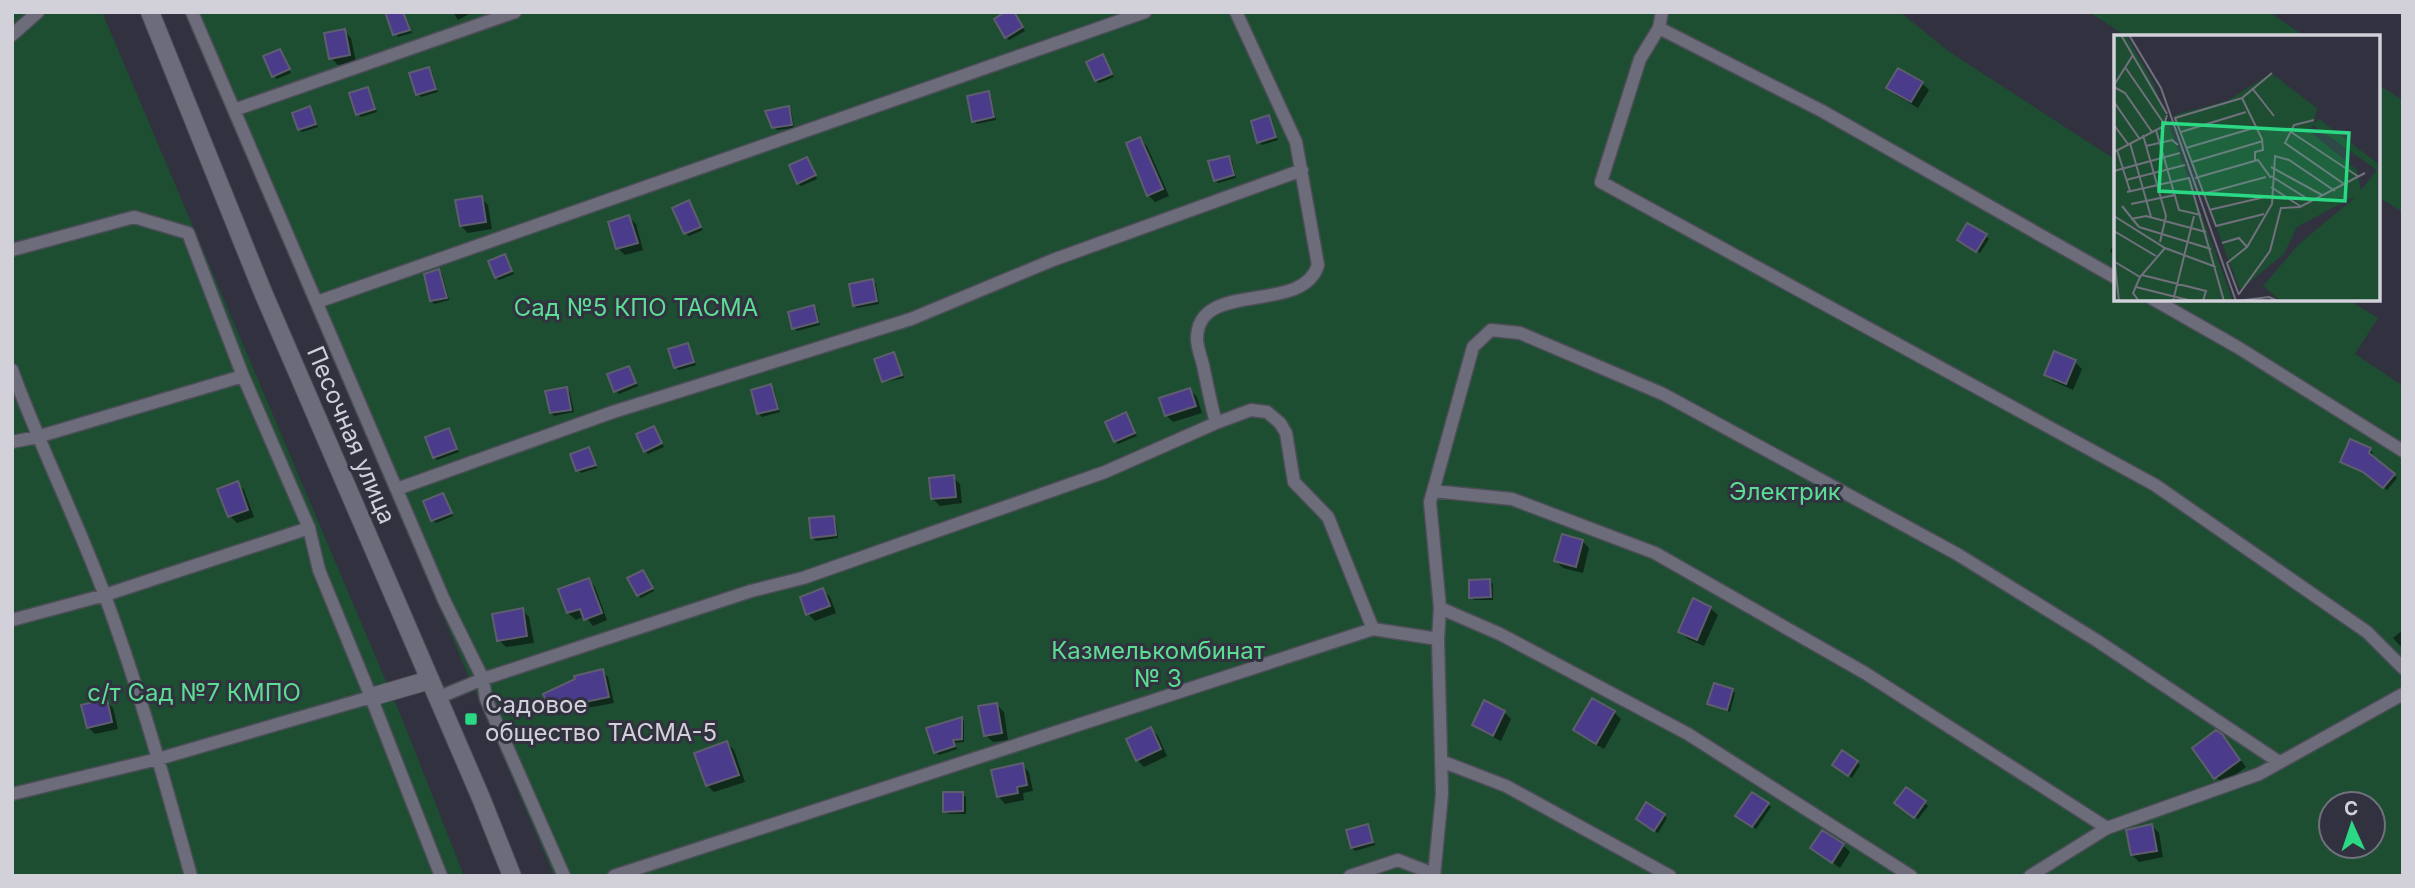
<svg xmlns="http://www.w3.org/2000/svg" width="2415" height="888" font-family="Inter,sans-serif">
	<rect width="100%" height="100%" fill="#31313f"/>
	<path fill="#1d4e32" fill-rule="evenodd" d="M12 12H102L405 726 464 876H12Z
		M185 12H1900L1948 51 2116 160V299H2347L2378 318 2355 354 2403 386V876H554ZM2331 804H2373V846H2331Z
		M2089 12H2269L2306 37H2127Z
		M2378 84 2403 101V212L2378 197Z"/>
	<path fill="#0007" d="M387 12H404L412 33 398 37Z
		M453 12H473L458 20Z
		M1015 14 1025 31 1009 40 1006 37Z
		M344 31 351 38 356 62 338 65 331 58Z
		M280 51 291 73 277 79 274 76Z
		M1103 57 1114 77 1099 83 1096 80Z
		M429 69 432 72 438 92 421 97 418 94Z
		M1922 83 1929 90 1918 108 1896 95 1889 88Z
		M367 89 377 112 361 117 358 114Z
		M988 93 991 96 996 120 977 124 974 121Z
		M788 107 791 110 794 128 777 130 774 127Z
		M310 108 318 127 302 132 299 129Z
		M1269 117 1272 120 1278 140 1262 145 1259 142Z
		M1140 139 1147 146 1169 196 1155 202 1148 195Z
		M1228 158 1232 161 1236 178 1218 183 1215 180Z
		M807 159 817 179 801 186 798 183Z
		M481 198 488 205 492 229 468 233 461 226Z
		M689 203 703 230 689 236 685 233Z
		M629 217 636 224 643 250 625 255 618 248Z
		M1986 236 1989 239 1980 253 1962 243Z
		M2116 241V257L2110 251Z
		M505 256 514 274 499 280 496 277Z
		M439 271 442 274 449 300 434 304 431 301Z
		M873 281 876 284 879 304 857 308 854 305Z
		M814 307 817 310 820 325 797 331 794 328Z
		M688 345 696 365 679 370 676 367Z
		M2075 362 2082 369 2073 390 2053 381 2046 374Z
		M628 368 638 386 619 394 616 391Z
		M903 376 904 378 885 382Z
		M771 386 774 389 780 412 762 417 759 414 753 391Z
		M567 389 570 392 574 412 554 416 551 413Z
		M1190 390 1197 397 1202 413 1173 422 1166 415Z
		M1126 415 1137 436 1118 444 1115 441Z
		M653 428 664 447 648 454 645 451Z
		M448 430 459 452 437 460 434 457Z
		M589 449 597 468 581 473 578 470Z
		M2370 450 2373 453 2371 457 2397 478 2387 490 2368 475 2342 461Z
		M953 477 960 484 962 503 940 506 933 499Z
		M237 483 244 490 254 517 237 523 230 516Z
		M443 495 453 516 436 523 433 520Z
		M833 517 836 521 838 538 816 541 813 538Z
		M1582 541 1589 548 1583 573 1563 568 1556 561Z
		M646 575 654 591 641 598 638 595Z
		M588 580 595 587 607 620 593 626 585 616 576 620 568 613Z
		M1490 581 1493 584V600H1474L1471 597Z
		M823 590 830 597 836 613 815 621 808 614Z
		M1710 608 1718 615 1704 646 1688 639 1680 632Z
		M522 610 529 617 534 643 506 647 499 640Z
		M2403 630V649L2393 638Z
		M602 671 608 677 614 703 587 708 583 704 558 715 552 710Z
		M1732 690 1735 693 1730 712 1709 704Z
		M106 701 113 708 118 729 95 734 88 727Z
		M1484 703 1504 712 1511 719 1501 741 1481 731 1474 724Z
		M997 705 1004 712 1008 740 993 742 985 735Z
		M1614 712 1621 719 1604 749 1583 737 1576 730Z
		M961 719 964 721V742L955 743 957 749 939 755 936 752Z
		M1151 729 1158 736 1167 756 1144 767 1137 760Z
		M727 743 734 750 745 782 714 792 707 785Z
		M2229 744 2246 767 2223 784 2216 777Z
		M1857 762 1860 765 1852 778 1837 768Z
		M1022 765 1029 772 1033 791 1023 793 1024 800 1005 804 998 796Z
		M962 794 966 797V814H948L945 811Z
		M1925 803 1928 806 1918 819 1899 806Z
		M1768 804 1771 807 1756 829 1741 818Z
		M1664 815 1667 818 1658 833 1641 822Z
		M1367 826 1370 830 1375 845 1355 851 1352 848Z
		M2152 826 2159 833 2163 857 2139 862 2132 855Z
		M1843 845 1850 852 1840 868 1812 848Z"/>
	<path fill="#4a3c8b" stroke="#5e5d6d" stroke-width="2" d="M385 12H403L410 30 393 35Z
		M1005 12H1014L1023 27 1005 38 994 19Z
		M345 29 350 55 329 59 324 33Z
		M280 49 290 69 272 77 263 56Z
		M1103 54 1112 74 1095 81 1086 62Z
		M429 67 436 89 416 95 409 73Z
		M1898 68 1923 82 1911 102 1886 88Z
		M368 87 375 109 356 115 349 93Z
		M989 91 994 117 972 122 967 96Z
		M310 106 316 124 298 130 292 113Z
		M789 106 792 125 772 128 765 111Z
		M1269 115 1276 137 1257 143 1251 121Z
		M1140 137 1163 189 1147 196 1126 143Z
		M1229 156 1234 175 1214 181 1208 161Z
		M807 157 816 175 797 184 789 165Z
		M482 196 486 222 460 226 455 200Z
		M689 200 701 227 684 234 672 208Z
		M629 215 638 243 616 249 608 222Z
		M1967 223 1987 234 1976 252 1957 240Z
		M505 254 512 271 495 278 488 261Z
		M439 269 447 298 430 301 424 274Z
		M873 279 877 301 853 306 849 284Z
		M814 305 818 322 792 329 788 312Z
		M688 343 694 362 674 368 668 349Z
		M2054 351 2076 360 2066 384 2044 375Z
		M894 352 902 375 882 382 874 359Z
		M629 366 636 383 614 392 607 374Z
		M771 384 778 409 757 414 751 390Z
		M567 387 571 410 550 413 545 391Z
		M1190 388 1196 406 1165 416 1159 398Z
		M1126 412 1135 433 1114 442 1105 422Z
		M654 426 662 443 644 452 636 434Z
		M449 428 457 449 433 458 425 437Z
		M2350 439 2371 448 2369 453 2395 474 2383 488 2363 472 2340 462Z
		M589 447 596 465 576 471 570 454Z
		M954 475 956 497 931 499 929 478Z
		M238 481 248 510 228 517 217 489Z
		M443 493 452 513 431 521 423 501Z
		M834 516 836 535 811 538 809 518Z
		M1562 534 1583 540 1576 567 1554 561Z
		M643 570 653 588 637 596 627 578Z
		M589 578 602 613 584 620 580 609 567 613 558 589Z
		M1490 579 1491 597 1469 598V580Z
		M823 588 830 606 806 615 800 597Z
		M1693 598 1711 607 1697 640 1678 632Z
		M523 608 527 636 497 641 492 614Z
		M603 669 609 697 580 703 579 699 551 711 543 694 575 679 574 676Z
		M1714 683 1733 689 1727 710 1707 704Z
		M1592 698 1615 711 1596 744 1573 730Z
		M107 699 112 722 87 728 81 705Z
		M1484 700 1505 711 1493 736 1472 725Z
		M997 703 1002 733 984 736 978 706Z
		M962 717V739L953 740 955 746 934 753 926 728Z
		M1151 727 1161 749 1136 761 1126 739Z
		M2216 730 2222 734 2240 760 2214 779 2192 748Z
		M727 741 739 775 706 786 694 753Z
		M1842 750 1858 761 1848 776 1832 765Z
		M1023 763 1027 785 1017 787 1018 793 997 797 991 770Z
		M1906 787 1926 801 1914 818 1894 803Z
		M943 792H963V811L943 812Z
		M1752 792 1769 803 1752 827 1735 816Z
		M1646 802 1665 814 1654 831 1636 819Z
		M1368 824 1373 842 1351 848 1346 830Z
		M2152 824 2157 851 2131 855 2126 830Z
		M1822 830 1844 844 1832 863 1810 848Z"/>
	<g fill="none" stroke-linecap="round" stroke-linejoin="round">
		<g stroke="#4d4d58" stroke-width="15">
			<path id="lane" d="M192 12 444 600 483 679 486 699 564 876
				M1662 12 1659 28 1640 59 1601 182 2155 485 2367 632 2403 668
				M1659 28 1822 111 2116 278
				M12 35 38 12
				M234 110 515 12
				M12 250 134 217 188 233 243 376 309 528 319 570 371 697
				M2153 299 2239 348 2403 451
				M317 302 1145 12
				M12 370C40 447 77 520 105 596 139 688 165 782 191 876
				M1216 423C1211 404 1207 384 1203 365 1201 357 1197 347 1197 339 1197 278 1303 316 1318 265L1296 142 1236 12
				M12 442 37 437 243 376
				M397 489 613 412 911 319 1053 260 1302 170
				M1433 491 1512 499 1655 553 1865 673 2107 828
				M1440 608 1500 634 1688 734 1911 876
				M12 620 105 595 309 528
				M437 698 483 679 751 591 803 578 1105 472 1216 423 1251 410 1267 412 1280 423 1286 433 1294 482 1328 517 1373 629 1438 639
				M1441 761 1506 786 1670 876
				M12 794 158 759 371 697 441 876
				M614 876 1373 629
				M1350 876 1398 860 1434 874
				M1434 876 1442 794 1438 639 1440 608 1430 502 1473 347 1491 330 1520 333 1663 394 1957 554 2096 640 2279 762
				M2030 876 2107 828 2259 774 2403 694"/>
		</g>
		<g stroke="#4d4d58" stroke-width="20">
			<path id="street" d="M371 697 430 680"/>
		</g>
		<g stroke="#4d4d58" stroke-width="20">
			<path id="secondary" d="M150 12 262 290 481 798 512 876"/>
		</g>
		<use href="#lane" stroke="#6c6c7b" stroke-width="12"/>
		<use href="#street" stroke="#6c6c7b" stroke-width="18"/>
		<use href="#secondary" stroke="#6c6c7b" stroke-width="18"/>
	</g>
	<rect fill="#2bd884" stroke="#31313f" stroke-width="2.5" x="464" y="712" width="14" height="14" rx="3.5"/>
	<g text-anchor="middle" stroke-width="6" stroke-linejoin="round" paint-order="stroke">
		<g font-size="24" fill="#5cdd94" stroke="#31313f">
			<text x="636" y="316">Сад №5 КПО ТАСМА</text>
			<text x="1785" y="500">Электрик</text>
			<text x="1158" y="659">Казмелькомбинат<tspan x="1158" dy="28">№ 3</tspan></text>
			<text x="194" y="701">с/т Сад №7 КМПО</text>
		</g>
		<g font-size="24" fill="#d2d1da" stroke="#31313f">
			<text transform="translate(351 435) rotate(67)" y="8">Песочная улица</text>
		</g>
		<g font-size="24" fill="#d2d1da" stroke="#31313f" text-anchor="start">
			<text x="485" y="713">Садовое<tspan x="485" dy="28">общество ТАСМА-5</tspan></text>
		</g>
	</g>
	<g transform="translate(2114 35)">
		<rect width="266" height="266" fill="#31313f"/>
		<path d="M0 0H12L40 49 119 266H0ZM157 38 203 73 200 89 205 84 266 130V266H167L149 251 185 209 237 166 241 161 183 192 170 219 126 255 60 80 113 66ZM199 90 263 135 247 155 243 135 195 96Z" fill="#1d4e32" fill-rule="evenodd"/>
		<path fill="none" stroke="#71717d" stroke-width="2" d="M7 0 53 79M15 0 47 53 122 266M11 32 51 90M0 50 19 20M0 52 11 58 38 97M138 53 160 81M128 63 148 104 149 115 141 117V125M0 67 25 103M200 85 180 90 171 108 233 151M0 90 14 109M42 95 65 175 87 180M67 97 132 77M177 97 245 142M29 100 52 181 46 207M16 108 37 182M32 111 58 105 64 110M72 113 143 92M3 115 16 156M0 117 50 91 53 80M78 127 149 106M157 132 208 160M0 136 66 118M157 141 197 166M81 143 144 125 157 143M12 145 71 130M157 152 186 171M13 157 75 143 110 266M89 159 152 142M17 169 61 160M8 171 25 192M95 175 155 161M150 179 102 191 61 83 128 63 158 38M0 181 51 213 102 232M17 184 32 181 92 197M25 192 97 214M0 196 42 221M108 208 125 203 133 212M0 221 5 266M1 227 26 242M28 240 92 256 89 266M22 252 78 266M125 259 156 216 167 173 186 172 251 138M125 260 113 228 133 212 158 169 161 121 175 125 221 156M25 266 19 258 26 242 51 213M59 266 80 181M122 266 155 262 164 266"/>
		<path fill="#2bd884" fill-opacity="0.15" stroke="#2bd884" stroke-width="3.5" d="M49 88 235 98 231 166 45 156Z"/>
		<rect width="266" height="266" fill="none" stroke="#d2d1da" stroke-width="3.5"/>
	</g>
	<rect width="2415" height="888" fill="none" stroke="#d2d1da" stroke-width="28"/>
	<g transform="translate(2352 825) rotate(357)"><circle r="33" fill="#31313f" stroke="#71717d" stroke-width="2"/>
	<path d="M0-5L12 26L0 18L-12 26Z" fill="#2bd884"/>
	<text y="-10" font-size="19" font-weight="bold" text-anchor="middle" fill="#d2d1da">С</text>
	</g>
</svg>
